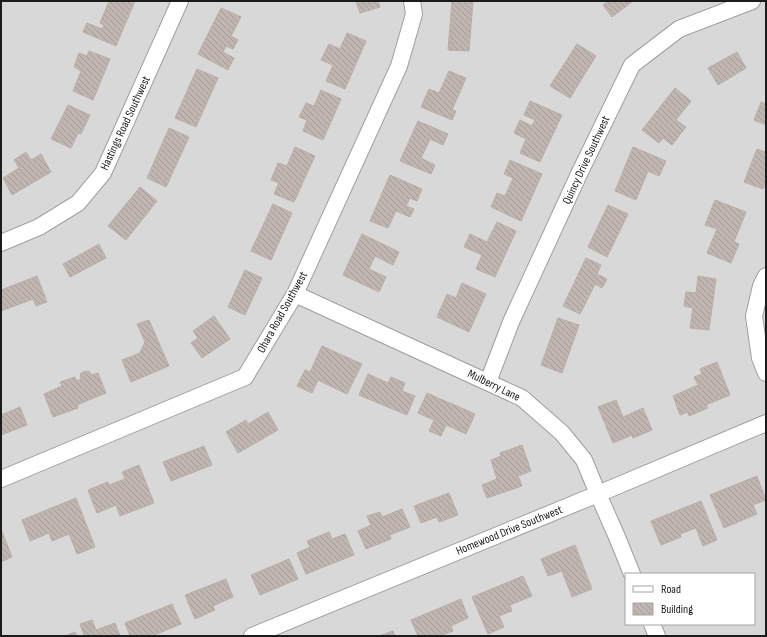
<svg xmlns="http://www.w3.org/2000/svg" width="767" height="637" font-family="'Sofia Sans Condensed',sans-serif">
	<defs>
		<pattern id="building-back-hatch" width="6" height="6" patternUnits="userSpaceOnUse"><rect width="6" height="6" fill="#c0b6b1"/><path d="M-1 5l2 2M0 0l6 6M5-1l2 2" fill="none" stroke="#a49c98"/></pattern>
	</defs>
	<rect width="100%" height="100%" fill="#ece7e1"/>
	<path fill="#d9d8d8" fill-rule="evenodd" d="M1 1H766V636H1ZM626 574H754V624H626Z"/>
	<path fill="url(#building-back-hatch)" stroke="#bcada5" d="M109 1H135L116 46 83 32 87 23 102 29 104 25 100 23Z
		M356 1H378L380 7 360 13Z
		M452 1H473L469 51 448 50Z
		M608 1H633L612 17 603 5Z
		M221 8 241 17 231 36 238 40 233 49 226 46 223 52 234 58 228 70 198 54Z
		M347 33 366 41 345 89 326 81 333 65 321 60 329 44 340 49Z
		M577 44 596 56 570 98 550 86Z
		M89 51 110 59 93 100 73 91 81 71 74 67 79 53 87 56Z
		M737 52 746 68 718 85 708 68Z
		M197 69 218 78 196 127 175 118Z
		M449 71 466 78 452 110 456 111 452 120 421 107 429 89 439 93Z
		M675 88 691 101 676 120 686 127 672 145 663 138 659 143 642 130Z
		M321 90 341 99 323 140 303 131 307 120 299 117 306 103 314 106Z
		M530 101 562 115 540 162 520 153 526 139 514 133 520 120 532 126 535 120 524 115Z
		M761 102 766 104V125L754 120Z
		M68 105 90 115 81 134 78 133 71 148 51 139Z
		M418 121 448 134 443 145 430 139 421 158 435 165 431 174 400 161Z
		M169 128 189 137 166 187 147 178Z
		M295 147 315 156 294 202 274 194 279 183 271 180 278 163 287 166Z
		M633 147 666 161 659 176 648 171 636 200 615 191Z
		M757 149 766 152V182L763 189 744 182Z
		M26 152 31 160 41 154 51 172 12 195 3 178 19 168 14 160Z
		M510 160 542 174 521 221 491 207 497 193 505 196 513 178 504 174Z
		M390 175 422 189 417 201 410 198 406 206 414 209 410 217 396 211 388 228 370 221Z
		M140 187 157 201 126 240 108 226Z
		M715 200 746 212 734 242 739 244 731 263 707 253 717 229 705 225Z
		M273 204 292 213 271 260 251 251Z
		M608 205 628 214 607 257 588 247Z
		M497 222 516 231 495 277 476 269 482 255 464 247 470 234 487 242Z
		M362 234 399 252 393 265 375 256 369 269 386 277 379 292 343 275Z
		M99 244 106 258 70 277 63 264Z
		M586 258 601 265 597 274 607 279 602 288 595 284 580 314 563 306Z
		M245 270 262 278 245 315 228 307Z
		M37 276 47 302 36 306 33 299 1 311V290Z
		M698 276 716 279 709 330 690 328 693 308 684 306 686 292 696 293Z
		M462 283 486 294 469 332 437 317 447 294 456 298Z
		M214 316 230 339 202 358 191 343 198 338 193 331Z
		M558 318 579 325 562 373 541 365Z
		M149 320 169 366 131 382 122 360 140 353 145 342 137 324Z
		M322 346 362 364 347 394 318 380 312 393 297 386 305 370 310 372Z
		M717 362 730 395 706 405 708 408 689 416 688 412 680 415 673 396 698 385 694 377 702 374 700 369Z
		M86 371 90 372 91 375 98 373 106 393 77 405 78 408 53 417 44 394 62 386 60 382 75 377 77 381 81 379 80 376 81 373Z
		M368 374 388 383 391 377 405 383 402 391 415 396 407 415 359 395Z
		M427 393 475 414 466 434 446 425 441 436 429 431 434 420 418 413Z
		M616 400 623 417 643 408 652 430 633 438 632 435 613 443 598 407Z
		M20 407 27 425 1 435V415Z
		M268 412 278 430 238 453 226 432 246 420 248 424Z
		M522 445 531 471 518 476 522 486 487 498 482 485 497 479 491 460 501 456 500 453Z
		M204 446 212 465 171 481 163 462Z
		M139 465 154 503 120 516 116 505 97 513 88 490 108 482 109 485 125 479 122 472Z
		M757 476 766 500 753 505 757 514 724 528 710 495Z
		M449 493 458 515 439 522 437 517 421 523 414 506Z
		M76 498 95 547 77 554 69 534 52 541 49 533 30 541 22 520Z
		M701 501 717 540 703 546 696 528 680 534 681 537 661 545 651 521Z
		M402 509 410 527 390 535 391 539 366 549 358 531 371 525 367 516 380 512 382 517Z
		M1 529 12 557 1 562Z
		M329 532 332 539 345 534 354 555 306 574 297 553 310 547 307 541Z
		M575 545 592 589 572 597 562 571 548 576 541 559Z
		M289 559 298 579 260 595 251 575Z
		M523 576 532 596 510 605 512 611 499 616 504 627 488 634 472 597Z
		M226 579 233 597 213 606 215 610 195 619 185 595Z
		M461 599 468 618 451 626 453 631 440 636H418L411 620Z
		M172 604 181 624 152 636H130L125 623Z
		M92 620 96 630 115 623 120 636H82L84 635 80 624Z
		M393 631 395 636H379Z
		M75 632 77 636H65Z"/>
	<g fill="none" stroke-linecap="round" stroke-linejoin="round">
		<g stroke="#9f9f9f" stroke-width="18">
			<path id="street" d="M1 243 39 227 78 203 103 173 180 1
				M766 276 761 286 754 316 760 358 766 373
				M295 294 522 398 562 433 584 460 598 494 617 537 632 574
				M488 382 511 322 579 174 632 65 679 29 752 1
				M1 479 245 377 295 294 399 66 414 14 412 1
				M652 624 657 636
				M252 636 598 494 766 423"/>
		</g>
		<use href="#street" stroke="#fff" stroke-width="16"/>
	</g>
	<g text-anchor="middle" stroke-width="3" stroke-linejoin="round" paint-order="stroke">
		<g font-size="12" fill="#1b1b1b" stroke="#fff">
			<text transform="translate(125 123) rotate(-65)" y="4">Hastings Road Southwest</text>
			<text transform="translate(586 160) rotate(-65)" y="4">Quincy Drive Southwest</text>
			<text transform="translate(282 312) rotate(-61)" y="4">Ohara Road Southwest</text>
			<text transform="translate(494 385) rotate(26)" y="4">Mulberry Lane</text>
			<text transform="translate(509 530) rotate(-22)" y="4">Homewood Drive Southwest</text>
		</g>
	</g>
	<rect width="767" height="637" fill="none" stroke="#1b1b1b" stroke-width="4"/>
	<rect x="625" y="573" width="130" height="52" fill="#ffffff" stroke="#a4a4a4"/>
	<rect x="633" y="586" width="20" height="6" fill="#ffffff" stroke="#a4a4a4"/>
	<text x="661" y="593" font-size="12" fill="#1b1b1b">Road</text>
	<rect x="633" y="603" width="20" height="12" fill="url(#building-back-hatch)" stroke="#a4a4a4"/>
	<text x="661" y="613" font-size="12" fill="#1b1b1b">Building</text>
</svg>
